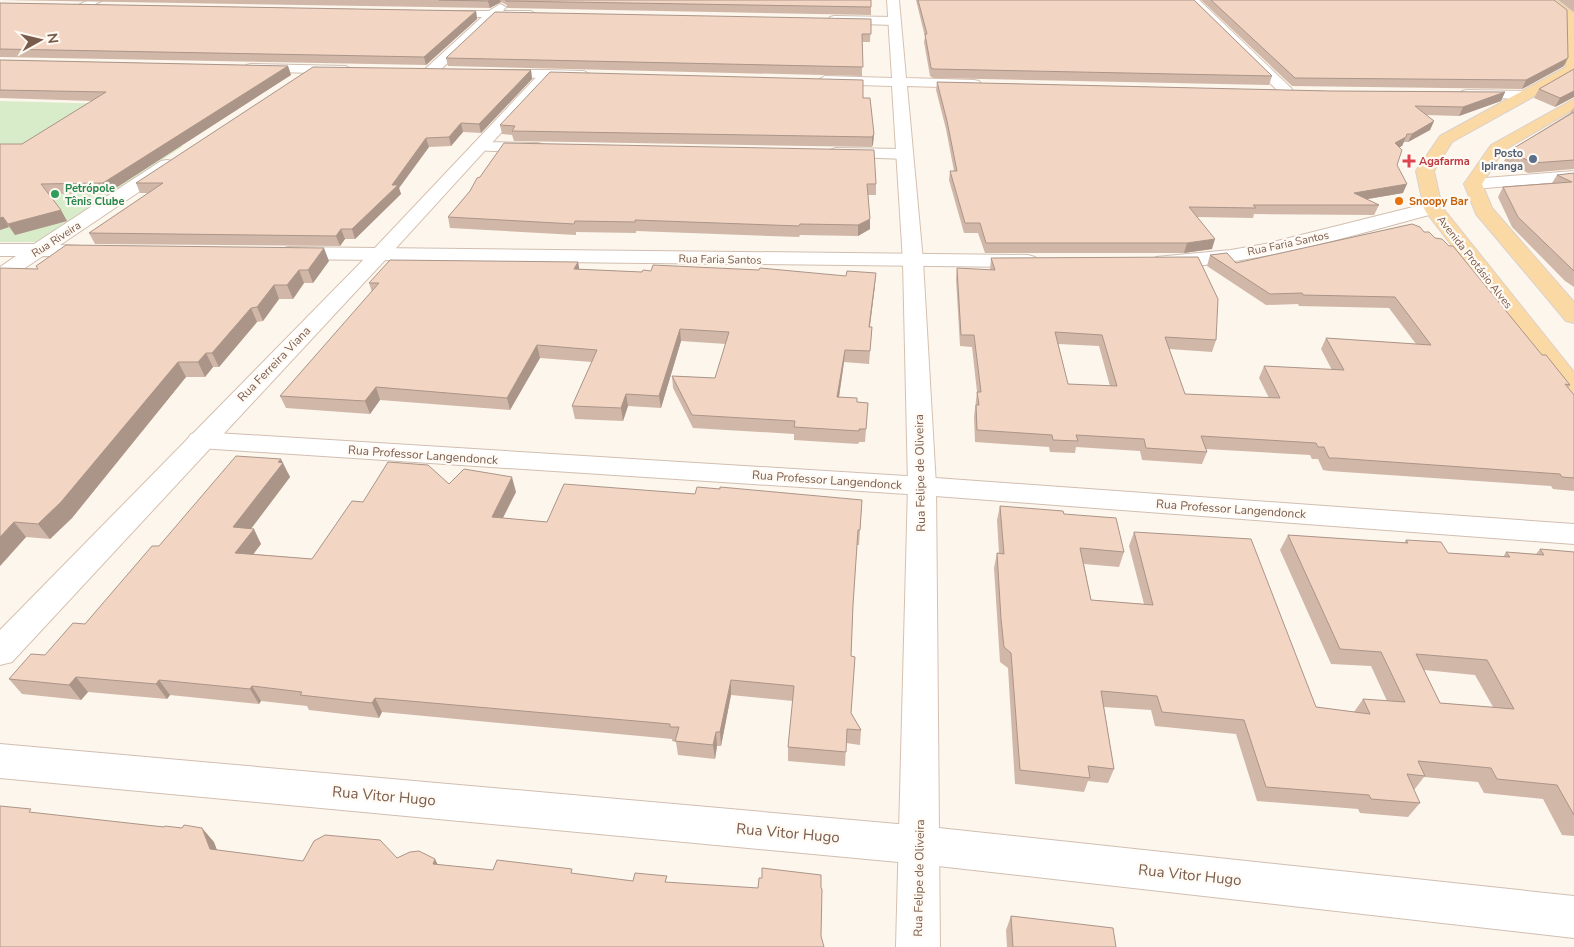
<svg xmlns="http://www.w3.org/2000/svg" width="1574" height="947" font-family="'Nunito Sans',sans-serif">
	<rect width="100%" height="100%" fill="#fdf6ec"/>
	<path fill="#d8ecc9" d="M0 101 112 104 41 144 183 146 37 242H0Z"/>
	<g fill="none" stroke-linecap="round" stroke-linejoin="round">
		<g stroke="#d1beb0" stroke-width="2">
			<path id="street" d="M88 0H103L85 9H77L75 7Z
				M500 4 506 7 503 11H531L537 15 531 19 495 18 435 75H425L423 72 425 69 482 17H439L433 13 435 11H489Z
				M834 16 894 17 900 21 894 25 830 23 828 20 830 17Z
				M251 64 346 66 353 70 346 74 246 71 244 68 246 65Z
				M494 70H547L554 74 547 78 489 77 487 74 489 71Z
				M479 142 538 143 544 145 546 148 544 151 538 153 473 150 471 147 473 144Z
				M836 148 905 149 911 150 913 154 911 158 905 159 830 156 828 153 830 150Z
				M167 160 173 161 175 165 173 169 60 245 102 247 105 251 102 255 95 257 43 256 7 280 0 282V267L16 256H0V244H34L161 161Z
				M1433 202 1440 204 1442 208 1440 212C1365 232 1290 255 1213 264 1195 266 1173 270 1156 265L1153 261 1156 257 1231 250 1265 244Z
				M288 247 1028 255 1035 257 1038 261 1035 265 1028 267 288 259 281 257 278 253 281 249Z
				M200 432 922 477 1574 524V544L922 495 200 448 191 446 187 440 191 434Z
				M0 744 920 826 1574 896V938L920 864 0 778Z"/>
		</g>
		<g stroke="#d6c0b0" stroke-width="2">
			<path id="secondary" d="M887 0H899L906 78 974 80 979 81 981 84 979 87 974 88 907 86 923 261 936 486 940 947H896L908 486 903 261 892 86 825 84 818 80 825 76 892 78Z
				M1187 0H1199L1291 88 1293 91 1291 94H1281Z
				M547 70 584 71 591 75 584 79 551 78 386 259 12 662 0 665V630L372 251 542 71Z
				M1467 90 1526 91 1531 92 1533 95 1531 98 1526 99 1462 97 1460 94 1462 91Z
				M1574 171V181L1473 189 1467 188 1464 184 1467 180 1473 179Z"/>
		</g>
		<g stroke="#dad1cd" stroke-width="2">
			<path id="primary" d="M1543 0H1556L1574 13V74L1452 142 1434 171 1442 207 1574 372V395L1565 393 1426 212 1424 208 1416 171 1440 136 1566 67 1565 17Z
				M1574 99V109L1503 151 1482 184 1492 208 1574 302V323L1566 321 1476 214 1464 184 1491 145Z"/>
		</g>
		<use href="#street" fill="#fff" fill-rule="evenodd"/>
		<use href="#secondary" fill="#fff" fill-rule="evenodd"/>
		<use href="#primary" fill="#fbd9a5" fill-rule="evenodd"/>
	</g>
	<path fill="#d1b7a8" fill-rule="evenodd" d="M0 0H871V15L507 8V5L501 2 490 8Z
		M916 0H1194L1272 76 1269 85 933 78 930 76 924 42 925 37Z
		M1201 0H1554L1564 66 1522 89 1292 86Z
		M1558 0H1574V12Z
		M0 3 476 11 477 19 426 65 0 57Z
		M871 19 870 42H862V76L448 66 446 58Z
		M0 60 288 66 291 75 108 193 48 194 67 221 15 235 9 227 0 230 22 144 93 101 0 98Z
		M1574 69V97L1555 107 1534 98 1539 89Z
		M531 70 532 79 481 133 463 132 451 146 429 147 399 188 401 194 355 239H345L340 246 95 244 89 233 149 193H140L136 183Z
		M937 82 1330 91 1505 92 1501 101 1459 116 1426 115 1434 121 1430 130 1408 142H1404L1402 146 1399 147 1397 165 1403 193 1367 199 1379 205 1374 215 1254 214 1253 218 1197 217 1212 249 1184 253H985L978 233H964L949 180 950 171H954L946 129 936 90Z
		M863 98 874 134 873 144 872 147 514 141 512 135 502 134 500 125Z
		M1574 107V169L1528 173 1504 161 1509 151 1570 113Z
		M1574 173V287L1565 281 1512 227 1498 197 1503 187 1552 183 1557 175Z
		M876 184V195H868L870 219V229L858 236 800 235 799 237 636 231V233L576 232V235L450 228 448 217 470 191Z
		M1412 224 1570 385 1568 388 1574 395V491L1553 489 1551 486 1329 471 1323 470 1318 459H1312L1310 455 1206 449 1207 452 1202 464 1142 460 1140 451 1076 447 1075 453 1050 452 1049 447 975 442 974 417 977 392 972 347 960 346 956 279 957 268 990 270 991 258 1216 340 1212 352 1169 349 1185 394 1269 398 1259 378 1264 366 1332 370 1321 349 1326 338 1416 344 1389 308 1299 306 1298 304 1266 305 1207 266 1210 255 1236 263ZM1058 344 1099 346 1110 386 1068 384Z
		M329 261 313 283H304L293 299H279L263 321 257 322 219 367H213L205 377H186L72 518 50 539 26 537 0 566 38 269Z
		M578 262 579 269 875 285 870 327H872L869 364 844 362 839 397 857 402 868 403 865 442H859L858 444 794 440V434L693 428 673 388 672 376 715 378 726 344 681 341 661 408 628 406 623 421 575 419 572 406 592 362 540 358 510 410 380 400 370 414 286 408 280 396 372 292 369 283Z
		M288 473 290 477 251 529 261 544 253 554 312 559 363 502 449 484 516 492 503 518 547 522 695 494 862 500 859 545H857L853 605 851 656V713L861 730 860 745 846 743 845 766 788 761V747L793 701 731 695 721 746H717L715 759 678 755 676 742 672 741V739L382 712 379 718 309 710 307 706 261 701 259 704 170 695 167 699 88 692 81 700 22 694 9 679 45 655 85 624 159 546Z
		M1000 506 1064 514 1124 552 1119 567 1084 564 1091 600 1144 604 1129 546 1134 532 1316 707 1354 712 1363 699 1387 701 1371 666 1331 664 1280 550 1288 535 1404 543 1406 540 1448 553 1503 557 1506 552 1536 554 1540 549 1574 552V836L1562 835 1543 799 1484 793 1478 782 1424 777 1414 790 1420 803 1408 817 1360 813 1358 809 1257 801 1236 734 1155 726 1151 710 1104 707 1114 769 1108 783 1088 781 1084 792 1015 784 1008 668 1000 662 994 568 997 553H999L997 520ZM1424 670 1475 675 1493 707 1440 703Z
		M1011 916 1116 947H1007L1006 930Z"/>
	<path fill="#aa9588" d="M490 0H500L501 2 490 8 488 1Z
		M476 11 477 19 426 65 424 57Z
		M1568 58 1564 66 1522 89 1526 80Z
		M288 66 291 75 108 193 103 183Z
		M531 70 532 79 481 133 479 124Z
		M1574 91V97L1555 107 1560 98Z
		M1505 92 1501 101 1459 116 1463 107Z
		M1434 121 1430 130 1408 142 1412 134Z
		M461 123 463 132 451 146 449 137Z
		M874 134 873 144 872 147V137Z
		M1406 137 1402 146 1391 152 1395 143Z
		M426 138 429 147 399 188 401 194 355 239 352 229 392 185Z
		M1407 184 1403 193 1350 202 1354 193Z
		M61 210 67 221 15 235 8 224Z
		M3 217 9 227 0 230V218Z
		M870 219V229L858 236V225Z
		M341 229 345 239 340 246 336 236Z
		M1215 239 1212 249 1184 253 1187 243Z
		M324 248 329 261 313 283 308 270Z
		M578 262 580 273 574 269Z
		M299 270 304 283 293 299 287 285Z
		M876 273 875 285 868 339 869 327Z
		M274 285 279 299 263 321 257 307Z
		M251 308 257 322 219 367 212 353Z
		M680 329 681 341 661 408 659 396Z
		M537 345 540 358 510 410 507 398Z
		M845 350 844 362 837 410V397Z
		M206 353 213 367 205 377 198 362Z
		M178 362 186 377 72 518 50 539 38 524Z
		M376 387 380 400 370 414 365 401Z
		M626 394 628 406 623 421 621 408Z
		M281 459 290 477 241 542 233 527Z
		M512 477 516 492 496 531 492 517Z
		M14 522 26 537 0 566V537Z
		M254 529 261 544 243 568 235 553Z
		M76 677 88 692 81 700 69 685Z
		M159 680 170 695 167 699 156 684Z
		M731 680V695L721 746 720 732Z
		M252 686 261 701 259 704 250 689Z
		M375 698 382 712 379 718 372 703Z
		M716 732 717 746 715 759 713 745Z
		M202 828 214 842 222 863 210 849Z
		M435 859 442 873 433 864Z"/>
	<path fill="#f3d5c3" stroke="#aa9588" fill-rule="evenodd" d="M439 0H490L488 1Z
		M506 0H871V7L506 1Z
		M918 0H1194L1272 76 934 69 931 68 925 34H927Z
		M1211 0H1554L1567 10 1568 58 1526 80 1295 78Z
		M0 3 476 11 424 57 0 49Z
		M495 12 871 19V34H862L863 67 446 58Z
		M0 60 288 66 103 183 41 184 61 210 8 224 3 217 0 218V144H22L106 92 0 90Z
		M313 67 531 70 479 124 461 123 449 137 426 138 392 185H398L352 229H341L336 236 89 233 163 183H136Z
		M1574 69V91L1560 98 1539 89Z
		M550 72 863 80V98H870L874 134 872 137 512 131 515 126 500 125Z
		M937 82 1330 91 1505 92 1463 107 1415 106 1434 121 1412 134H1407L1406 137 1395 143 1402 150 1397 165 1407 184 1354 193 1379 205H1253L1256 208 1189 207 1215 239 1187 243H986L980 223H965L950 171H957L947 121Z
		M1574 112V160L1533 163 1509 151Z
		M504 143 874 150 876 184H867L870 219 858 225 800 224 799 226 635 220V222L575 221 574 224 448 217 470 191 477 178 480 177Z
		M1574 173V271L1518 217 1503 187 1572 182 1557 175Z
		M1412 224 1420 227 1424 232H1429L1435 238 1442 239 1449 246H1453L1542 355H1546L1570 385 1565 384 1574 395V478L1562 477 1560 474 1335 458H1329L1324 447H1318L1316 443 1201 436 1207 452 1146 448 1144 439 1076 435 1078 441 1053 440 1052 435 977 430 976 405H979L977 392H981L974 335H961L957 268 995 270 991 258 1198 257 1218 299 1216 340 1165 337 1185 394 1280 398 1264 366 1344 370 1326 338 1431 345 1395 297 1303 295 1302 293 1270 294 1210 255 1227 253 1236 263ZM1055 332 1102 335 1117 386 1068 384Z
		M66 245 324 248 308 270H299L287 285H274L257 307 251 308 212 353H206L198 362H178L61 502 38 524 14 522 0 537V268L38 269 36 266Z
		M390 260 578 262 574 269 642 272 643 270 651 271 653 265 759 270 760 268 846 276 847 271 876 273 869 327H872L870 351 845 350 837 397 857 398V402L868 403 866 429H859V431L794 427 795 421 692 415 672 376 715 378 729 332 680 329 659 396 626 394 621 408 572 406 597 350 537 345 507 398 376 387 365 401 280 396 379 283H369Z
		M236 456 281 459 278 462 283 463 233 527 254 529 235 553 312 559 352 501 363 502 388 462 428 465 449 484 464 469 512 477 492 517 547 522 564 484 695 494 697 487 720 489V487L862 500 860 530H858L853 605 851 656 855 657 851 713 861 730 847 729 846 752 788 747 794 686 731 680 720 732H716L713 745 675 741 679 727H670V724L375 698 372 703 300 695 302 692 252 686 250 689 159 680 156 684 76 677 69 685 9 679 31 654 45 655 73 623 85 624 152 546H159Z
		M1000 506 1063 511 1064 514 1116 518 1124 552 1080 548 1091 600 1153 605 1134 532 1251 539 1316 707 1370 714 1363 699 1405 702 1381 652 1340 649 1288 535 1408 543 1406 540 1441 542 1448 553 1510 557 1506 552 1544 555 1540 549 1574 552V815L1557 785 1497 779 1491 768 1418 761 1425 776 1407 774 1420 803 1371 799 1369 795 1266 787 1244 720 1162 712 1157 696 1101 691 1114 769 1088 766 1090 778 1020 770 1011 653 1004 647 1001 619 997 553 1004 554ZM1416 654 1487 660 1514 709 1440 703Z
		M0 806 31 809 29 812 164 827 165 826 182 828 184 825 202 828 210 849 303 861 314 841 325 835 380 840 397 858 410 852 419 851 435 859 433 864 493 870 497 860 572 869 571 873 633 881 635 873 667 876 665 882 758 888 759 878H762V868L821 875V888L822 889 821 936 824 947H0Z
		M1011 916 1113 928 1116 947H1013Z"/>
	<circle fill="#5c6f8a" stroke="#fffaf3" stroke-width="2" cx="1533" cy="159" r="5"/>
	<path fill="#e0444e" stroke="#fffaf3" stroke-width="2" d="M1406.5 153.5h5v5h5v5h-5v5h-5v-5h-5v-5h5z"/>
	<circle fill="#2e9e5b" stroke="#fffaf3" stroke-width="2" cx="55" cy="194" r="5"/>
	<circle fill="#e8710a" stroke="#fffaf3" stroke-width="2" cx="1399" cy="201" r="5"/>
	<g text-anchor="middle" stroke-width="4.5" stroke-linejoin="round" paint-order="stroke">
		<g font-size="11" font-weight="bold" fill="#4e5e75" stroke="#fffaf3" text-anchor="end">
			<text x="1523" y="157">Posto<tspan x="1523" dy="13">Ipiranga</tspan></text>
		</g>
		<g font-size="11" font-weight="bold" fill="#be3a42" stroke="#fffaf3" text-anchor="start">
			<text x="1419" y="165">Agafarma</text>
		</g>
		<g font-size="11" font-weight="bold" fill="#27864d" stroke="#fffaf3" text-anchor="start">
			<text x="65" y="192">Petrópole<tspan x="65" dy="13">Tênis Clube</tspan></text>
		</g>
		<g font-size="11" font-weight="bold" fill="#c56008" stroke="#fffaf3" text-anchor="start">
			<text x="1409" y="205">Snoopy Bar</text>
		</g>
		<g font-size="11" fill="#7a5c4d" stroke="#fffaf3">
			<text transform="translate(56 239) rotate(-33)" y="4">Rua Riveira</text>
			<text transform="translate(1288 243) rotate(-12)" y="4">Rua Faria Santos</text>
			<text transform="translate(720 259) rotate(1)" y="4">Rua Faria Santos</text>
			<text transform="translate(1475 262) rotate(52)" y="4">Avenida Protásio Alves</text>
		</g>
		<g font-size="12" fill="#7a5c4d" stroke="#fffaf3">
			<text transform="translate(274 364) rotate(-46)" y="4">Rua Ferreira Viana</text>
			<text transform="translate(423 455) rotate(4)" y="4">Rua Professor Langendonck</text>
			<text transform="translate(920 473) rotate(-91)" y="4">Rua Felipe de Oliveira</text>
			<text transform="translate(827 480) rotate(4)" y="4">Rua Professor Langendonck</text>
			<text transform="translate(1231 509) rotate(4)" y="4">Rua Professor Langendonck</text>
			<text transform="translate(919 878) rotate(-89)" y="4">Rua Felipe de Oliveira</text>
		</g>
		<g font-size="15" fill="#7a5c4d" stroke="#fffaf3">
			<text transform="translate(384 796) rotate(5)" y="5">Rua Vitor Hugo</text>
			<text transform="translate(788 833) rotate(5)" y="5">Rua Vitor Hugo</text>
			<text transform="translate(1190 875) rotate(6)" y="5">Rua Vitor Hugo</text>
		</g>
	</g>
	<g transform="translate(40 40) rotate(82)" stroke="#fffaf3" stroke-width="4" paint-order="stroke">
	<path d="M0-4L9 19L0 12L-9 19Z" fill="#7a5c4d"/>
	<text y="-8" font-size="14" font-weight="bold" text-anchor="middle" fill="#7a5c4d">N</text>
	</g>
</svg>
